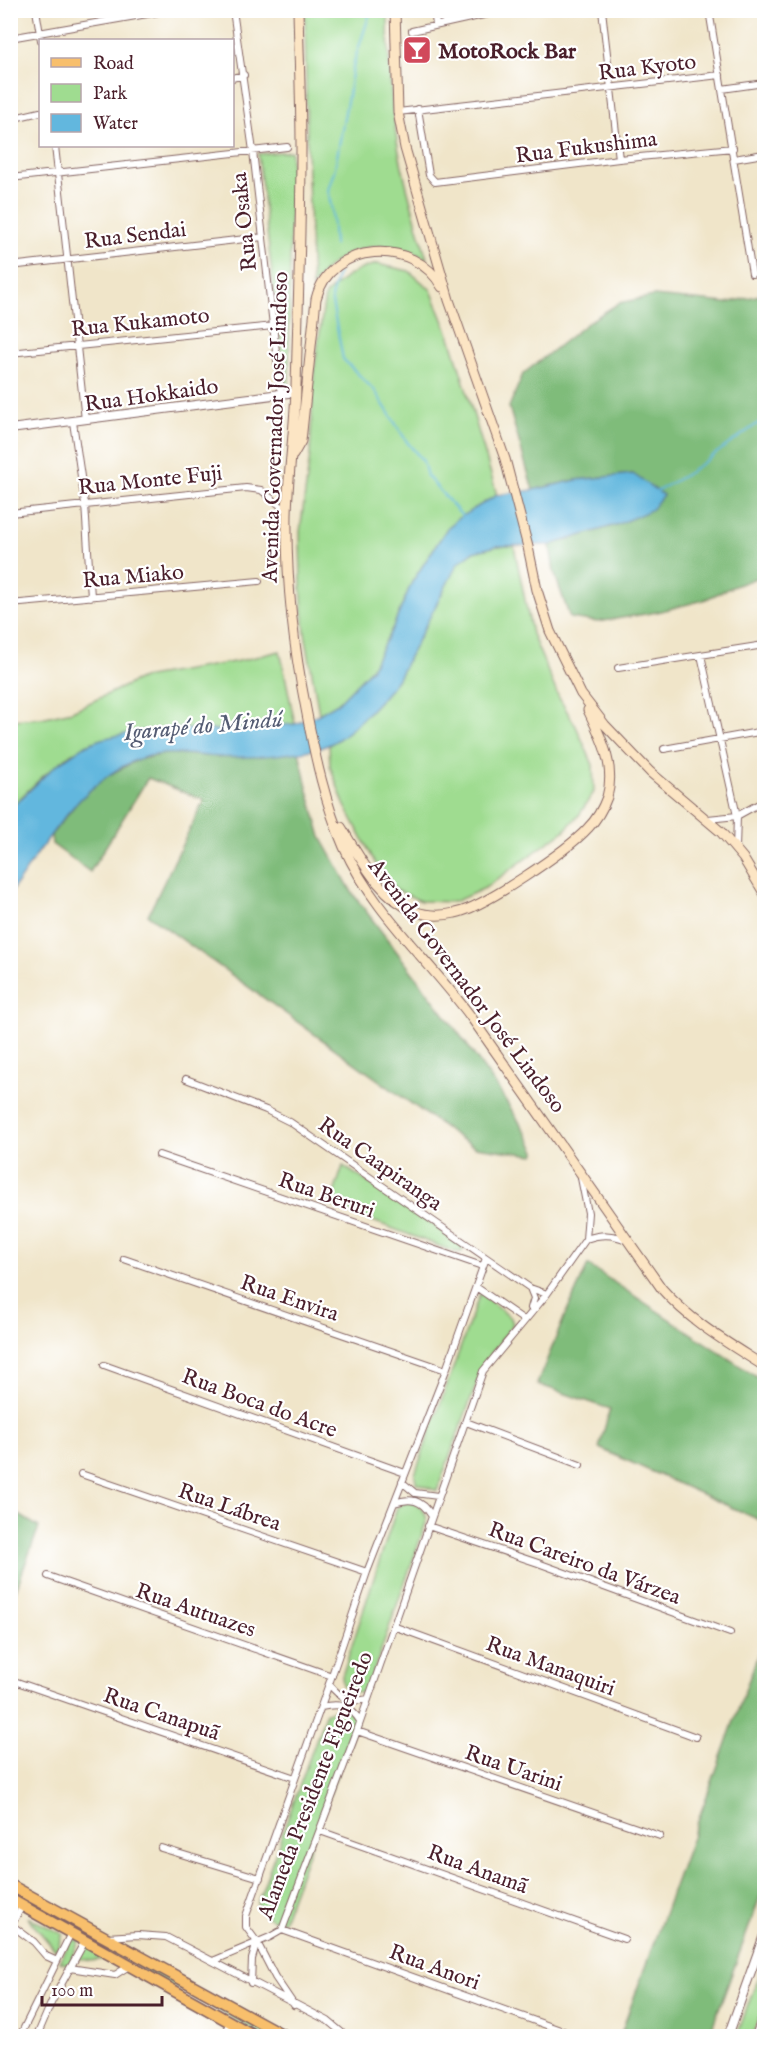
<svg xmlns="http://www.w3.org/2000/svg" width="775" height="2047" font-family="'IM FELL English',serif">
	<rect width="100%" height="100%" fill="#fff"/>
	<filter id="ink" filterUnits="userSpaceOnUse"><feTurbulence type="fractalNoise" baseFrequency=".0167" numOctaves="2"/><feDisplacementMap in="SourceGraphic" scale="12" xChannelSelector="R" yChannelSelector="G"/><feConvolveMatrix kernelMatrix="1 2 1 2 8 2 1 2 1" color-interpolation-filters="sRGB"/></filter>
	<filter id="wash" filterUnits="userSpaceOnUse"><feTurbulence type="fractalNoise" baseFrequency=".008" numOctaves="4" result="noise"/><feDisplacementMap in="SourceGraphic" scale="24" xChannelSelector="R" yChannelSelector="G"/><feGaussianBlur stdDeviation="1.35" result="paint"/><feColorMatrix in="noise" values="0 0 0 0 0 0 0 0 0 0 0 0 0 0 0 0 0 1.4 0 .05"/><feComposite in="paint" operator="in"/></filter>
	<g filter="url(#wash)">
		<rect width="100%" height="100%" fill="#f0e5c9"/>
		<path fill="#9fdc90" stroke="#747e5e" stroke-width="1.5" d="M305 11H388C388 60 390 109 400 157 407 191 417 225 427 259 385 234 337 246 312 288L307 148Z
			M291 151 289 387H285L258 154Z
			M377 264 409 271 431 290 450 337 464 382 497 495 457 519 446 530 412 582 393 627 371 669 338 703 319 714 305 633 301 587 300 532 310 455 314 373 325 295C345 277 351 271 377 264Z
			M497 546H514L532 634 559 698 576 726 593 765 594 792 579 815 564 831 485 888 454 902 421 901 396 890 377 866 344 804 330 766 329 745C354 726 378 705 397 680L458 562 473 552Z
			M280 651 295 724 219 730 171 729 72 753 43 776 11 807V720L41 718 72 711 142 678 239 661Z
			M343 1166 464 1245 462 1252H455L330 1205Z
			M480 1293 511 1318 513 1324 484 1363 437 1491 416 1483 415 1474Z
			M409 1501C421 1506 424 1508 427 1520L368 1687 360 1693 350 1692 343 1685 342 1676 397 1507Z
			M338 1708C348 1710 354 1712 356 1723L283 1921C269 1922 264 1915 257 1904L326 1712Z
			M10 1890 276 2036H263L11 1897Z
			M27 1917 63 1934 56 1951Z
			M71 1938 79 1941 69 1965 60 1962Z
			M86 1944 110 1958 91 1961 76 1958Z
			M764 1960V2005L753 2036H737Z"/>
		<path fill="#7fbc7a" stroke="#646e52" stroke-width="1.5" d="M764 291V575L732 587 704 600 657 612 598 622 570 618 554 572 550 545 619 524 633 474 576 480 533 490 509 407 523 374 590 321 619 303 654 296 726 303 760 295Z
			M299 751 307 787 321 837 353 894 460 1035 499 1090 525 1131 536 1151 534 1155 475 1147 458 1137 148 915 204 800 148 778 90 872 52 844 51 835 83 795 109 775 137 760 169 753 222 757Z
			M588 1265 764 1382V1522L599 1448 610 1409 537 1384 566 1313Z
			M11 1510 39 1527 11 1603Z
			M764 1638V1886L709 2036H620Z"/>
		<path fill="#62b7de" stroke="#566b84" stroke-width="1.5" d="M633 474 663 495 651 510 619 524 550 545 497 546 473 552 458 563 397 680C385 696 347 738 328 745 307 754 243 759 219 757 191 755 161 749 134 761 76 787 46 843 11 892L10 809 55 766 86 745 101 739 139 731 171 729 219 730 295 724 319 714 338 703 371 669 393 627 412 582 446 530 457 519 497 495 533 490 576 480Z"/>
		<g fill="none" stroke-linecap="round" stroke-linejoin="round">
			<path stroke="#62b7de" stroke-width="2" d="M334 245 332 211 328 190 335 168 354 62 371 10
				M338 273 331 297 343 359 375 391 407 442 423 461 427 476 463 517
				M656 492 690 472 764 419"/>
		</g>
	</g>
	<g filter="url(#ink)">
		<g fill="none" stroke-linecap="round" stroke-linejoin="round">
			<g stroke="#846462" stroke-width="8">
				<path id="minor" d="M36 10 41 40
					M233 10 253 151 281 395
					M434 10 436 25
					M602 10 619 159
					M709 10 752 274
					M412 31 506 10
					M10 38 170 10
					M232 78 244 75
					M722 89 764 83
					M418 109 429 175 435 182 619 159 733 148
					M398 112 720 75
					M10 119 40 112
					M55 146 85 420
					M734 159 764 154
					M10 178 287 147
					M10 266 263 237
					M10 353 273 326
					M73 422 85 504 91 597
					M10 513 246 488 261 490 287 511
					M10 604 259 581
					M701 655 737 816 736 849
					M618 668 764 645
					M664 749 764 731
					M708 819 737 816 764 801
					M186 1079 266 1110 290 1122 530 1288 547 1294
					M159 1155 482 1266
					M586 1239C601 1234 612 1234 626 1240
					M124 1259 446 1370
					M476 1287 524 1320
					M530 1288 534 1298 531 1308
					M104 1365 405 1473
					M466 1422 580 1465
					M81 1474 367 1572
					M402 1482 415 1493 438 1496
					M394 1503C411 1497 422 1500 431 1515
					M428 1526 538 1563 730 1633
					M48 1576 332 1676
					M393 1626 696 1737
					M17 1682 295 1778
					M329 1684C340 1698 350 1703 368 1699
					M321 1707C339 1703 350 1705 360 1721
					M357 1731 660 1836
					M320 1831 624 1939
					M161 1848 260 1878
					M10 1924 34 1942 46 1956 57 1961
					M12 1924 22 1906
					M282 1930 577 2036
					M107 1937 138 1935 166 1937 328 2021 346 2036
					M213 1961 270 1937 282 1930 357 1731 483 1371 547 1294 586 1239 588 1213 581 1178
					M70 1968 115 1975 129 1966
					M251 1983 252 1959 257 1942
					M294 2005 275 1977 257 1942 246 1927V1916L330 1681 367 1572 446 1370 486 1258
					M20 2036 71 1933
					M37 2036 52 2001 85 1941
					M223 2036 230 2022"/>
			</g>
			<g stroke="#846462" stroke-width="10">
				<path id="tertiary" d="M10 429 296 392
					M728 2036 764 1935
					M756 2036 764 2014"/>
			</g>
			<g stroke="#846462" stroke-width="11">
				<path id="secondary" d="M298 10C299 56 301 103 301 148 301 228 298 308 296 387 295 430 288 472 287 514 286 581 293 644 306 709 315 757 325 803 344 847 373 912 429 960 471 1017L662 1289C691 1322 728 1343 764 1366
					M395 10 398 112 405 148 449 300 505 459 528 547 537 590 550 631 581 694 605 725 650 772 721 832 743 858 764 893
					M293 455 301 441 316 299C330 241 415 237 442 287
					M341 827C360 857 379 897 414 911 427 916 442 916 455 913 483 908 568 850 588 828 597 819 603 808 607 797 616 766 601 737 588 710"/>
			</g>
			<g stroke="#846462" stroke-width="13">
				<path id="primary" d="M10 1885 285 2036
					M10 1899 255 2036"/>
			</g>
			<use href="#minor" stroke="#fff" stroke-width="6"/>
			<use href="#tertiary" stroke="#fff" stroke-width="8"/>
			<use href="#secondary" stroke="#fce5c4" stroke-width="9"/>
			<use href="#primary" stroke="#f8bf6c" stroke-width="10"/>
		</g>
	</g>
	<defs>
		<g id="bar-square" transform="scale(1.5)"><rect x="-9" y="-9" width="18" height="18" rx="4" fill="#d1495b" stroke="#fff"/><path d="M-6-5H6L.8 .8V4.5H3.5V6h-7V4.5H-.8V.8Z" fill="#fff"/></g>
	</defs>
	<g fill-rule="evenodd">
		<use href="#bar-square" x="417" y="50"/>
	</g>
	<g text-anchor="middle" stroke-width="4.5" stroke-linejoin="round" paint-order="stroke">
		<g font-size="22" font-weight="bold" fill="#4a1f2b" stroke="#fff" text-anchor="start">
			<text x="438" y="58">MotoRock Bar</text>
		</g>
		<g font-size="22" fill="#4a1f2b" stroke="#fff">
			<text transform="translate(647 66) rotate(-7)" y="8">Rua Kyoto</text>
			<text transform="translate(586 146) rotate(-7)" y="8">Rua Fukushima</text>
			<text transform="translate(243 222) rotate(-96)" y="8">Rua Osaka</text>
			<text transform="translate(135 234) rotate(-7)" y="8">Rua Sendai</text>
			<text transform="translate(140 321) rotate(-6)" y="8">Rua Kukamoto</text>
			<text transform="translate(151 394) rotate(-8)" y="8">Rua Hokkaido</text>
			<text transform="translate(274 427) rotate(-88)" y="8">Avenida Governador José Lindoso</text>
			<text transform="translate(150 479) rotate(-6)" y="8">Rua Monte Fuji</text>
			<text transform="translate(133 575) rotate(-5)" y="8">Rua Miako</text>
			<text transform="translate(468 985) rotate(53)" y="8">Avenida Governador José Lindoso</text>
			<text transform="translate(381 1163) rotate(35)" y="8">Rua Caapiranga</text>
			<text transform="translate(327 1194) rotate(19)" y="8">Rua Beruri</text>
			<text transform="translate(290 1297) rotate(19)" y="8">Rua Envira</text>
			<text transform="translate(260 1402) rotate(20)" y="8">Rua Boca do Acre</text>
			<text transform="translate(230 1506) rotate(19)" y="8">Rua Lábrea</text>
			<text transform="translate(585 1562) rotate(20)" y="8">Rua Careiro da Várzea</text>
			<text transform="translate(196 1609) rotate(19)" y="8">Rua Autuazes</text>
			<text transform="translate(551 1665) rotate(20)" y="8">Rua Manaquiri</text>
			<text transform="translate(162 1713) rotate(19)" y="8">Rua Canapuã</text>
			<text transform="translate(514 1767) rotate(19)" y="8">Rua Uarini</text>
			<text transform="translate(314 1785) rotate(-69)" y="8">Alameda Presidente Figueiredo</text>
			<text transform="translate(478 1868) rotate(20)" y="8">Rua Anamã</text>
			<text transform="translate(435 1966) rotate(20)" y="8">Rua Anori</text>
		</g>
		<g font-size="24" font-style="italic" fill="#545c73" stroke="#fff">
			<text transform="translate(203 725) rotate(-5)" y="8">Igarapé do Mindú</text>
		</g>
	</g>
	<rect width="775" height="2047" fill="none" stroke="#fff" stroke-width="36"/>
	<rect x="39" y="39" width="195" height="108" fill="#ffffff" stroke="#b7a5aa" stroke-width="1.5"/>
	<rect x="51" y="58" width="30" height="9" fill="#f8bf6c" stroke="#b7a5aa" stroke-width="1.5"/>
	<text x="93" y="69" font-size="18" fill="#4a1f2b">Road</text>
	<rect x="51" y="84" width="30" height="18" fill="#9fdc90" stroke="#b7a5aa" stroke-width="1.5"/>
	<text x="93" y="99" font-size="18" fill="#4a1f2b">Park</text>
	<rect x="51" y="114" width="30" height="18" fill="#62b7de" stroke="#b7a5aa" stroke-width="1.5"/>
	<text x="93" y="129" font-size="18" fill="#4a1f2b">Water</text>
	<path d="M42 1996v9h120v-9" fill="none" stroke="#4a1f2b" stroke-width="3"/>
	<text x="51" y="1996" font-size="18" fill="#4a1f2b" stroke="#ffffff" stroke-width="4.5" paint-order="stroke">100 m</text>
</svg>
